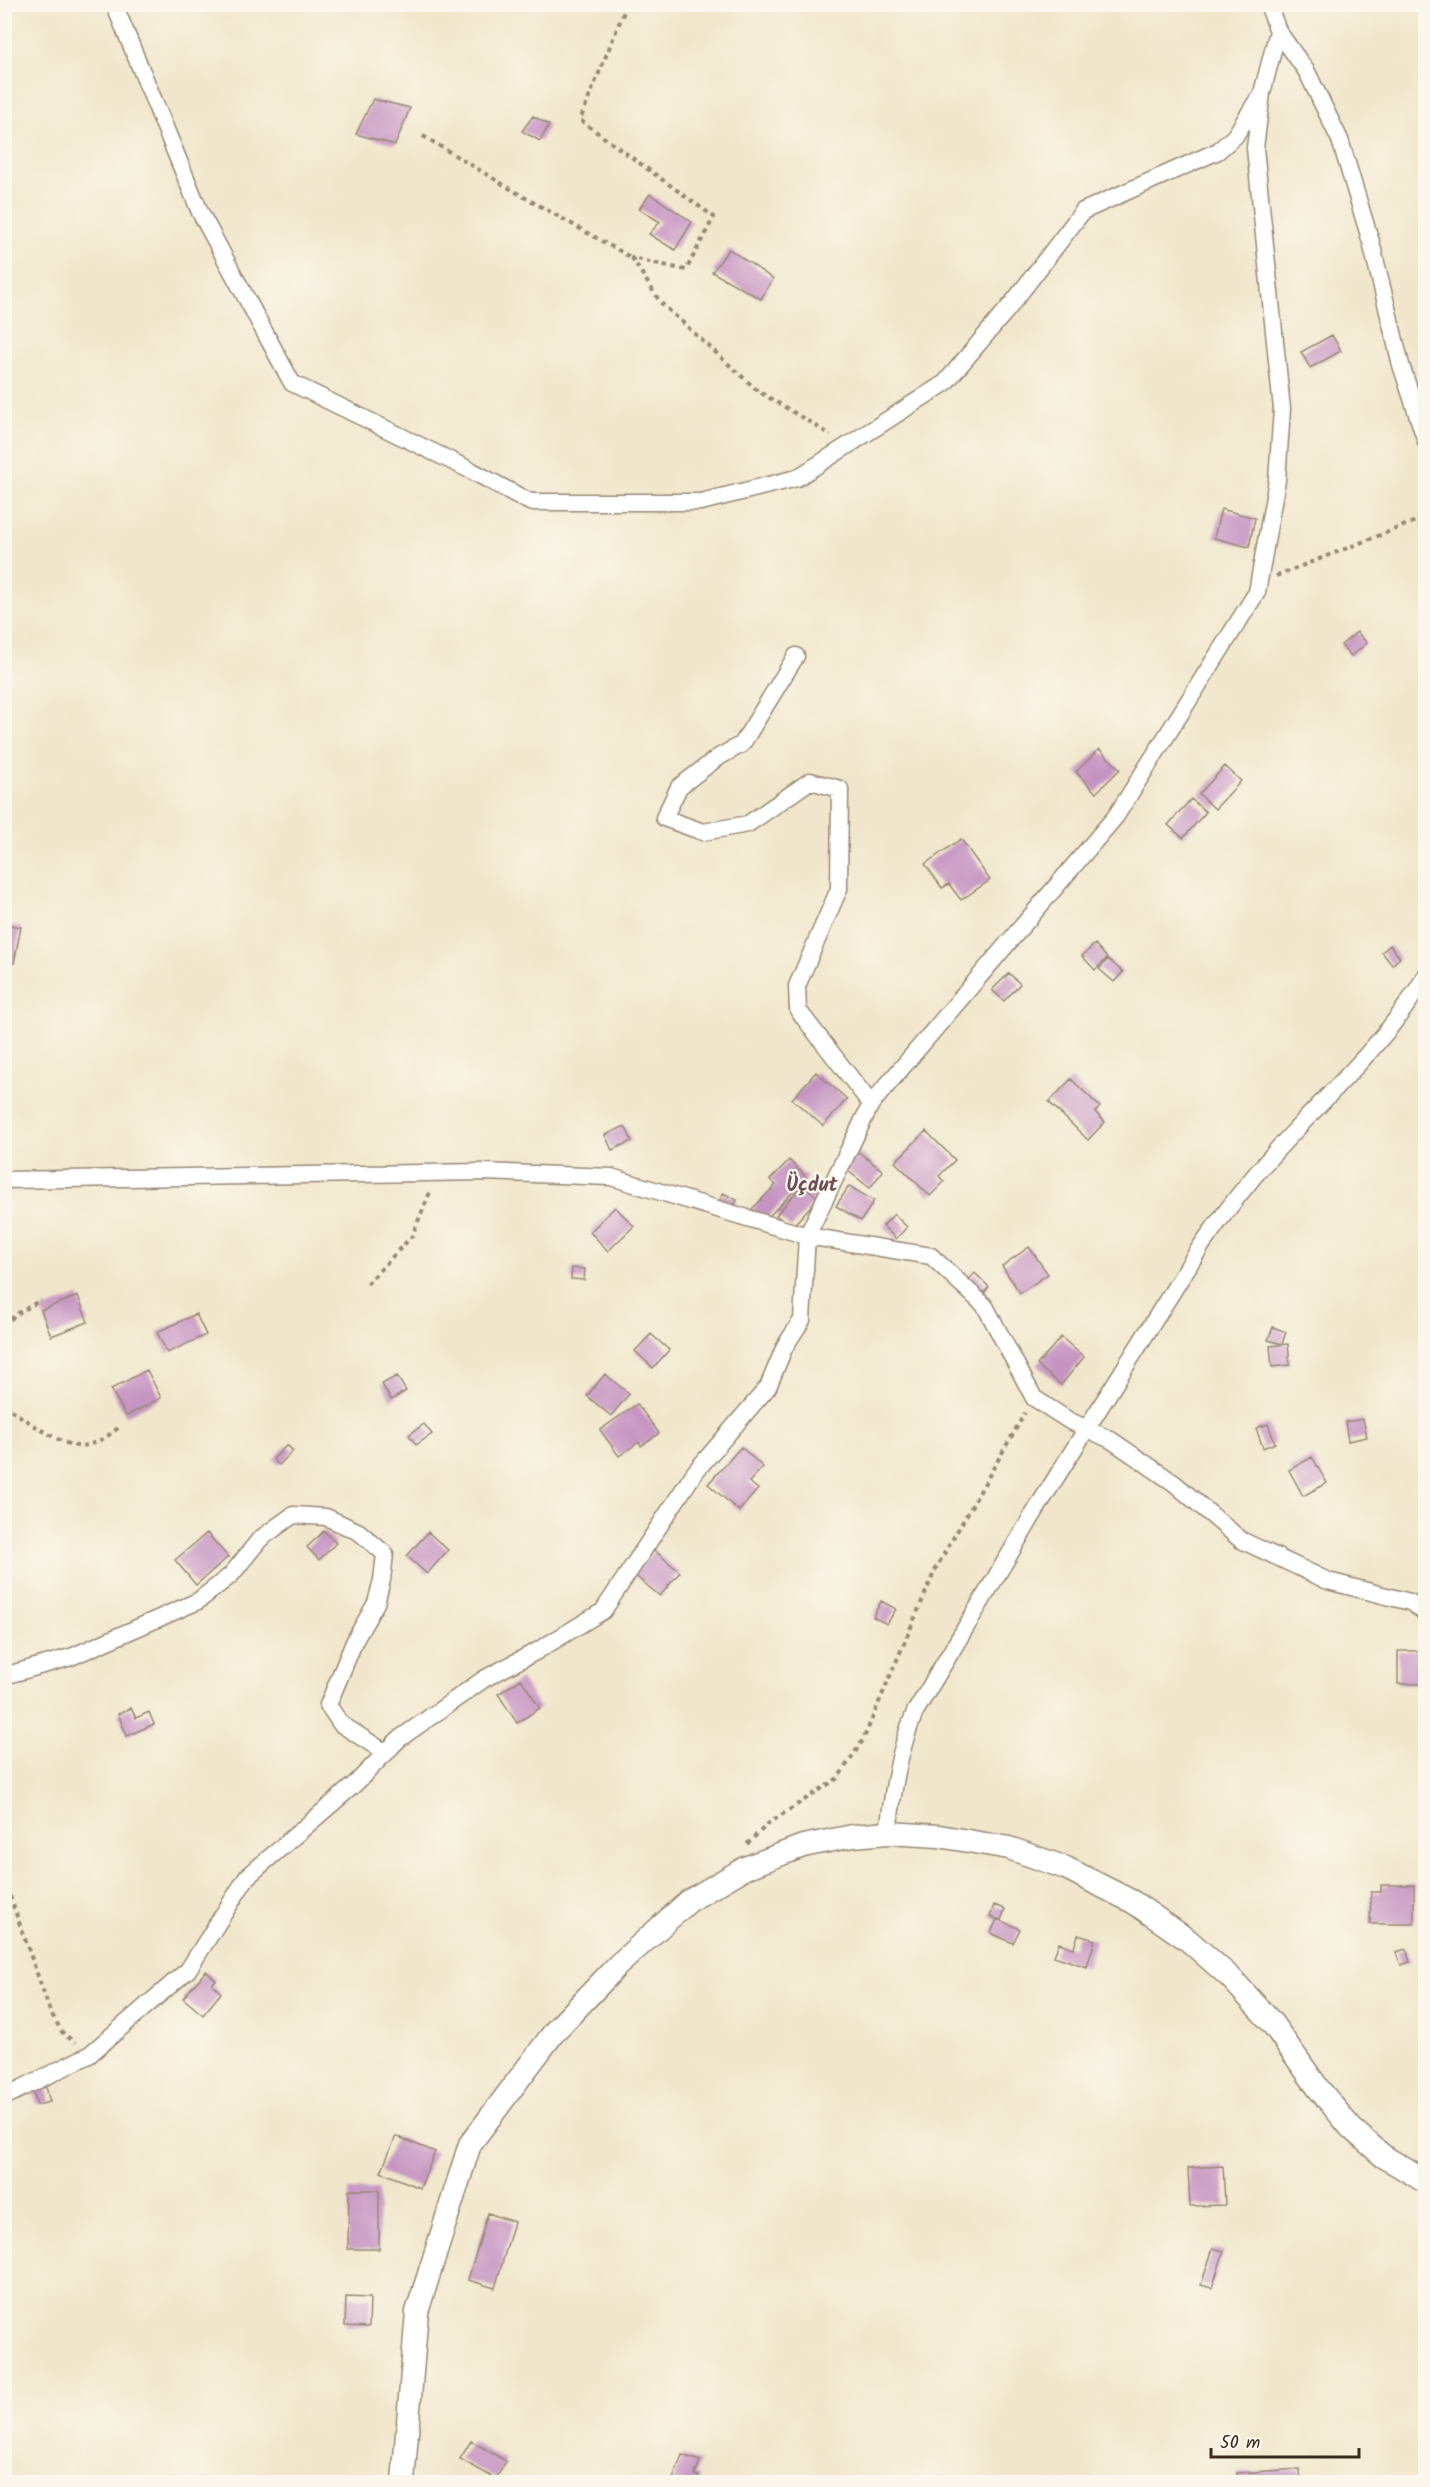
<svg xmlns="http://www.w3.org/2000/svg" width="1430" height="2487" font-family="Kalam,sans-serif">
	<rect width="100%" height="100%" fill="#fbf7ec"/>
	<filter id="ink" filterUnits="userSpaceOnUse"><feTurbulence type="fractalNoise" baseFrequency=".0167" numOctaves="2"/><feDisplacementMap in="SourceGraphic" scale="12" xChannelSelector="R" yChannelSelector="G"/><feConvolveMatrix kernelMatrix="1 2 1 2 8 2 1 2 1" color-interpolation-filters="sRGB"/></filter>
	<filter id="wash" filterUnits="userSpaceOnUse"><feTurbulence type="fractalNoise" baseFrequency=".008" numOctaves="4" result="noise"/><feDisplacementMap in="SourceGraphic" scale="24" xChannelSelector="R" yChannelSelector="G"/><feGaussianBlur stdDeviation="1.35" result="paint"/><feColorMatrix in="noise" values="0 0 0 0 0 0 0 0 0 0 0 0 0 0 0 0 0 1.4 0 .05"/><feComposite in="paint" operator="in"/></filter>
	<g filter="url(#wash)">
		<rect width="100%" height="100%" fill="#f1e6cb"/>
		<g id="blocks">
			<path fill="#c694c2" d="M373 99 410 108 395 145 356 134Z
				M533 116 549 125 540 141 522 131Z
				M650 194 692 222 675 250 649 234 660 222 639 209Z
				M729 249 773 279 761 299 712 272Z
				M1332 335 1341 351 1310 368 1301 352Z
				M1221 509 1255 518 1249 547 1214 538Z
				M1357 632 1367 643 1351 656 1341 645Z
				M1099 749 1120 769 1096 793 1076 772Z
				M1225 766 1241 781 1215 809 1199 794Z
				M1191 799 1206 812 1183 838 1168 825Z
				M961 839 990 880 961 900 949 884 942 888 925 864Z
				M4 924 21 927 14 963 4 961Z
				M1095 944 1107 958 1095 970 1082 956Z
				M1390 945 1400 958 1392 965 1382 952Z
				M1108 959 1123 972 1114 982 1099 969Z
				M1009 973 1020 984 1004 1001 992 990Z
				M816 1072 847 1099 823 1126 792 1099Z
				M1071 1079 1100 1107 1095 1112 1105 1122 1088 1140 1049 1102Z
				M625 1126 632 1141 612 1150 605 1135Z
				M926 1131 955 1160 939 1176 944 1182 930 1196 895 1162Z
				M856 1150 883 1171 870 1188 843 1167Z
				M789 1160 807 1178 764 1221 752 1209 776 1185 770 1180Z
				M803 1184 818 1198 791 1228 776 1215Z
				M849 1186 874 1201 861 1221 836 1206Z
				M723 1193 737 1200 733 1207 720 1200Z
				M615 1207 634 1226 608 1251 590 1232Z
				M894 1214 907 1227 896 1239 883 1226Z
				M1029 1247 1048 1274 1020 1293 1002 1266Z
				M572 1268 585 1269 584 1280 571 1279Z
				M975 1273 989 1287 982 1295 967 1281Z
				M78 1296 88 1322 51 1336 41 1310Z
				M196 1314 206 1335 167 1353 157 1332Z
				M1273 1327 1286 1332 1282 1344 1268 1340Z
				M651 1334 669 1350 653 1368 635 1351Z
				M1061 1337 1084 1357 1061 1385 1037 1365Z
				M1288 1344 1290 1365 1272 1367 1270 1346Z
				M147 1370 161 1398 126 1416 111 1389Z
				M605 1374 629 1394 611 1416 587 1396Z
				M397 1376 406 1391 391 1400 382 1384Z
				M637 1404 659 1433 641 1446 639 1442 619 1456 600 1430Z
				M1363 1419 1367 1437 1348 1441 1345 1422Z
				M424 1424 432 1434 416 1445 409 1435Z
				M1268 1424 1275 1443 1263 1448 1256 1428Z
				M287 1445 293 1451 279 1465 273 1459Z
				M741 1447 763 1467 749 1482 758 1489 739 1511 708 1484Z
				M1312 1457 1327 1483 1303 1496 1289 1470Z
				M324 1531 336 1543 319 1560 307 1547Z
				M428 1532 448 1550 427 1574 407 1556Z
				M207 1533 228 1557 196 1585 175 1560Z
				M654 1550 680 1572 660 1596 633 1574Z
				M881 1601 896 1609 887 1624 873 1617Z
				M1398 1651H1421V1684H1398Z
				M521 1679 540 1708 517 1723 498 1694Z
				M131 1708 136 1718 149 1712 154 1724 127 1736 118 1714Z
				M1381 1885H1414V1924H1370L1371 1892H1381Z
				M994 1905 1005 1909 1001 1920 990 1917Z
				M997 1919 1020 1929 1013 1943 991 1933Z
				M1078 1935 1095 1940 1087 1967 1054 1956 1059 1943 1074 1948Z
				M1406 1949 1410 1962 1401 1965 1396 1952Z
				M206 1971 216 1980 212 1984 221 1993 203 2015 183 1998Z
				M46 2087 50 2102 37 2105 33 2090Z
				M396 2136 435 2152 420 2188 381 2172Z
				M1223 2166 1225 2205 1190 2206 1188 2168Z
				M349 2190H379V2249H348Z
				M488 2213 514 2222 495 2288 468 2280Z
				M1213 2248 1224 2251 1212 2288 1201 2285Z
				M346 2297 370 2298 369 2327 345 2326Z
				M471 2441 506 2461 496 2479 460 2459Z
				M682 2455 700 2461 695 2475 699 2476 697 2482H672Z
				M1300 2469 1301 2482H1237V2473Z"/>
		</g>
	</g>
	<g filter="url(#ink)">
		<use href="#blocks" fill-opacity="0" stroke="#968874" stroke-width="1.5"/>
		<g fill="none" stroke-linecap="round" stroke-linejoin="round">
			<g stroke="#968874" stroke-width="19">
				<path id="street" d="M114 4 200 212 292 383 472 471 530 502H701L797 478 945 383 1011 305 1083 211 1218 151 1235 136 1258 99
					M1278 31 1307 72 1340 140 1371 242 1401 365 1426 441
					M796 656 742 744 717 758 679 787 664 818 703 832 748 824 810 781 840 789 839 889 797 986 798 1010 871 1104
					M4 1180 482 1172 611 1177 807 1236 931 1256 985 1306 1034 1398 1068 1420 1111 1440 1174 1483 1241 1540 1328 1581 1410 1602 1426 1613
					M4 1676 71 1657 198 1601 231 1575 260 1539 293 1515 326 1517 359 1532 385 1554 382 1580 376 1603 355 1640 328 1705 341 1724 386 1753
					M888 1833C893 1791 898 1752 915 1712L1042 1500 1201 1246C1224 1213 1248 1182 1275 1152 1327 1094 1386 1044 1426 975
					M4 2097 89 2055 188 1970 247 1877 356 1783 399 1739 484 1679 537 1651 603 1611 695 1472 768 1387 785 1346 802 1320 807 1236 871 1104 1116 816 1257 592 1277 480 1282 409 1255 148 1262 93 1278 31 1268 4"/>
			</g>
			<g stroke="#968874" stroke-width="25">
				<path id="secondary" d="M403 2482 417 2312 470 2144 555 2031 617 1966 689 1901 745 1868 803 1846 853 1836 888 1833 939 1836 1009 1848 1066 1868 1133 1902 1188 1940 1231 1978 1272 2023 1318 2088 1351 2128 1383 2156 1426 2182"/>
			</g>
			<path stroke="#968874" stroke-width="4" stroke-dasharray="4.5 4.5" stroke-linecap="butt" d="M627 4 580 120 714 217 686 270 632 258 660 302 758 391 831 435
				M423 136 524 197 632 258
				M1276 576 1426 517
				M4 1040 7 978
				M367 1284 412 1236 431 1190
				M4 1326 15 1315 41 1300
				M4 1404C17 1415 64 1447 79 1446 95 1445 106 1438 118 1428
				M747 1844 769 1823 838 1778 863 1740 936 1568 1025 1413
				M4 1879 50 2011 62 2032 75 2043"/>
			<use href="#street" stroke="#fff" stroke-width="16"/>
			<use href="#secondary" stroke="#fff" stroke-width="22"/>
		</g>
	</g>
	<g text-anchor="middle" stroke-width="4.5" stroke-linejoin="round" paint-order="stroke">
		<g font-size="20" font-weight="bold" fill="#6c4f57" stroke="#fbf7ec">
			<text x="812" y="1191">Üçdut</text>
		</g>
	</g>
	<rect width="1430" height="2487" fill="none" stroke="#fbf7ec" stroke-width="24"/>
	<path d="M1211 2448v9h148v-9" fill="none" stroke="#3b2a1e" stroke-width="3"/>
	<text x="1220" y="2448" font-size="18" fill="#3b2a1e" stroke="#fbf7ec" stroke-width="4.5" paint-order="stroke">50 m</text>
</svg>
